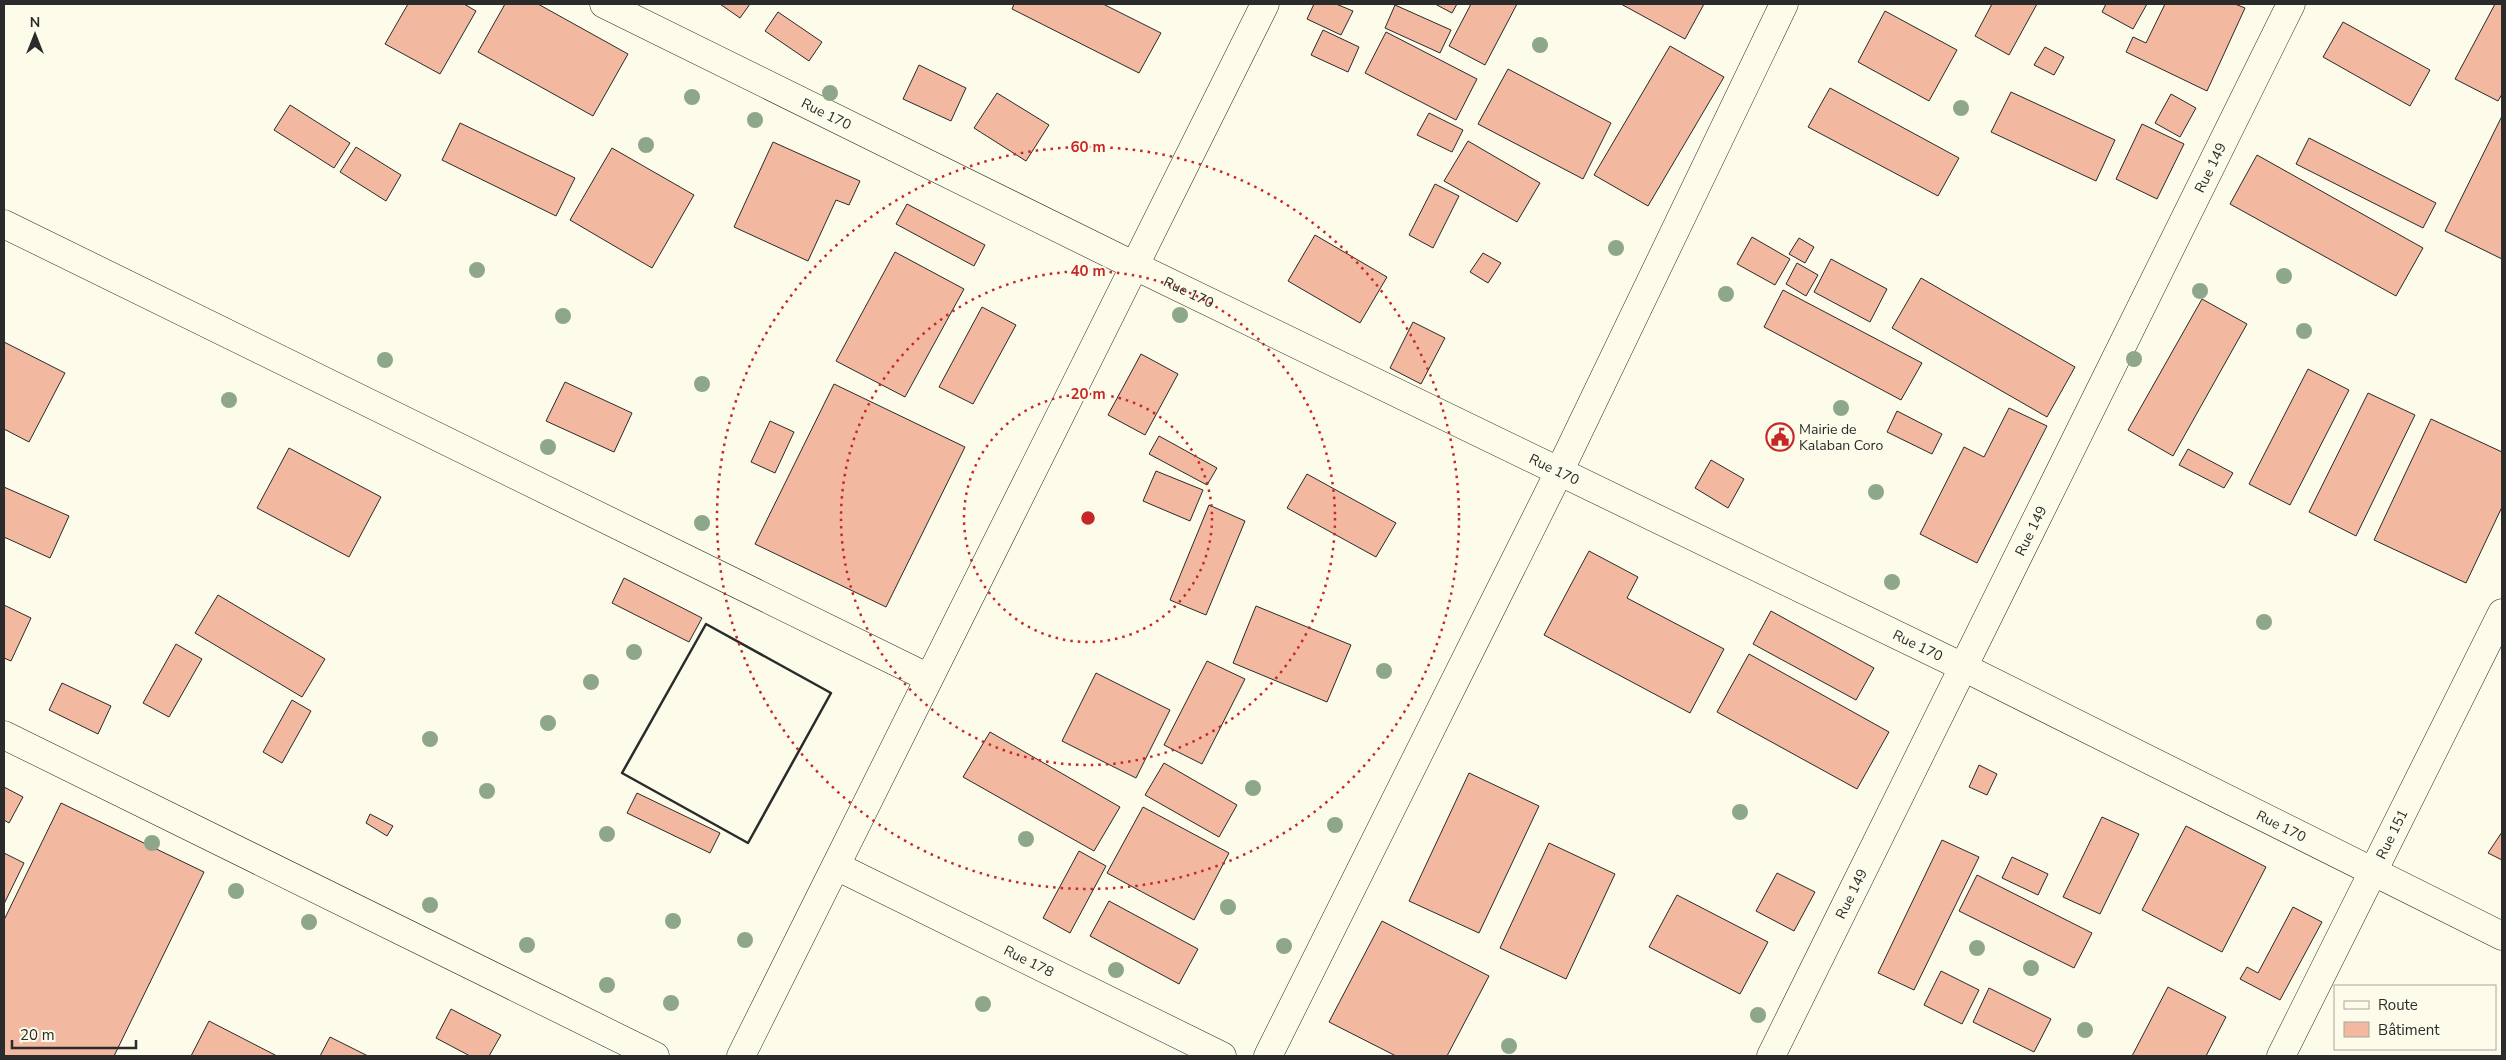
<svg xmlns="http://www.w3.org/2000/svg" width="2506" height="1060" font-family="'Nunito Sans',sans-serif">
	<rect width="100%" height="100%" fill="#fdfbea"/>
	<path fill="#f2b8a0" stroke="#2b2b2b" d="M408 4H464L476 11 440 74 385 44Z
		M505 4H538L628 54 593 116 478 52Z
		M720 4H750L740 18Z
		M1014 4H1103L1161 33 1139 73 1012 9Z
		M1314 4H1336L1353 11 1341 35 1307 19Z
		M1435 4H1457L1452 13Z
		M1471 4H1517L1485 65 1449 46Z
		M1621 4H1704L1685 39Z
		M1992 4H2037L2009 55 1975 36Z
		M2106 4H2147L2133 29 2102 12Z
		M2165 4H2235L2245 8 2207 91 2126 52 2133 37 2146 43Z
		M2495 4H2502V94L2498 101 2455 79Z
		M1395 5 1451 30 1440 53 1385 28Z
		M1885 11 1957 50 1929 101 1858 62Z
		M778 12 822 42 809 61 765 31Z
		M2343 22 2430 70 2410 106 2323 57Z
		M1323 30 1359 47 1348 72 1311 55Z
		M1386 32 1477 79 1456 120 1365 73Z
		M1670 46 1724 77 1648 206 1594 175Z
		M2045 47 2064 57 2054 75 2034 65Z
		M919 65 966 88 951 121 903 99Z
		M1508 69 1611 123 1583 179 1478 124Z
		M1830 88 1959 158 1938 196 1808 127Z
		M2011 92 2115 140 2096 181 1991 132Z
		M997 93 1049 125 1026 161 974 128Z
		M2171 94 2196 108 2180 137 2155 123Z
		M290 105 350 143 334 168 274 130Z
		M1429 113 1463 130 1452 152 1417 135Z
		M2502 116V259L2445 231Z
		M460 123 575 178 556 216 442 160Z
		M2142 124 2184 144 2157 199 2116 179Z
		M2309 138 2436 203 2423 228 2296 164Z
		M1468 141 1540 183 1517 222 1444 181Z
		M773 142 860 181 849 205 836 200 808 261 734 227Z
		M356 147 401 175 386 201 340 172Z
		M612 148 694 195 652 268 570 220Z
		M2257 155 2423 248 2396 296 2230 204Z
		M1435 184 1459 196 1433 248 1409 235Z
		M907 204 985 245 974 266 896 224Z
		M1315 235 1387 277 1360 323 1288 281Z
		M1752 237 1790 259 1775 285 1737 264Z
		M1799 238 1814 247 1805 263 1789 254Z
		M895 252 964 289 905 397 836 361Z
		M1483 253 1501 263 1488 283 1470 272Z
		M1831 259 1887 289 1870 322 1814 292Z
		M1797 263 1818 275 1806 296 1786 284Z
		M1921 278 2075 367 2047 417 1892 328Z
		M1783 290 1922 363 1901 400 1764 327Z
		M2202 299 2247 324 2173 456 2128 430Z
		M982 307 1016 325 973 404 939 387Z
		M1413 322 1445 338 1421 384 1390 368Z
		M4 342 65 373 29 442 4 429Z
		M1141 354 1178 374 1145 435 1108 415Z
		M2308 369 2349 390 2290 505 2249 484Z
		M565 382 632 413 614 452 546 421Z
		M834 384 965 447 886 607 755 544Z
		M2368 393 2415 415 2356 536 2309 512Z
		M2009 408 2047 426 1977 563 1920 534 1964 447 1984 457Z
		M1897 411 1942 434 1932 454 1887 432Z
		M2431 419 2502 452V507L2466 583 2374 540Z
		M770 421 794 432 775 473 751 462Z
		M1159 436 1217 468 1207 485 1149 454Z
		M289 448 381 497 349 557 257 508Z
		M2188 449 2233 473 2224 488 2179 465Z
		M1711 460 1744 479 1728 508 1695 488Z
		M1156 471 1203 490 1190 521 1143 501Z
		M1307 474 1396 523 1376 557 1287 508Z
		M4 487 69 516 50 558 4 537Z
		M1209 505 1245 521 1206 615 1170 600Z
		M1589 551 1638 577 1627 598 1724 649 1690 713 1544 635Z
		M624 578 702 618 689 642 612 603Z
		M218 595 325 659 302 697 195 633Z
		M4 605 31 618 11 661 4 658Z
		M1256 606 1351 645 1327 702 1233 663Z
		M1771 611 1874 668 1856 700 1753 644Z
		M176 644 202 659 169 717 143 703Z
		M1749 654 1889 732 1857 789 1717 712Z
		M1207 661 1245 679 1202 764 1164 745Z
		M1096 673 1170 710 1136 778 1062 741Z
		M62 683 111 706 98 734 49 710Z
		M292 700 311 711 282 763 263 752Z
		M990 732 1120 807 1094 851 963 777Z
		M1164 763 1237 805 1219 837 1145 795Z
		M1979 765 1997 774 1987 795 1969 787Z
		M1469 773 1539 806 1479 933 1409 901Z
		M4 787 23 797 9 823 4 820Z
		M637 793 720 833 710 853 627 813Z
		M61 803 204 872 114 1056H4V920Z
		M1143 807 1229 853 1194 920 1107 873Z
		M370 814 393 826 387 836 366 823Z
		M2102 817 2139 834 2100 914 2063 897Z
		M2186 826 2266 867 2222 952 2142 910Z
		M2502 832V860L2488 853Z
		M1942 840 1979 857 1914 990 1878 973Z
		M1549 843 1615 874 1566 979 1500 948Z
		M1079 851 1106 866 1070 933 1043 918Z
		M4 853 24 863 4 904Z
		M2012 857 2048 874 2038 895 2002 878Z
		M1777 873 1815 892 1794 931 1756 911Z
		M1977 875 2092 933 2074 968 1959 911Z
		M1677 895 1768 942 1740 994 1649 947Z
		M1109 901 1198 949 1179 984 1090 936Z
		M2293 907 2322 922 2280 1000 2240 979 2247 967 2258 973Z
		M1382 921 1489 976 1447 1056H1396L1329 1022Z
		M1941 971 1979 990 1962 1024 1924 1005Z
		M2168 987 2226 1017 2206 1056H2132Z
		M1989 988 2051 1019 2034 1052 1973 1022Z
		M451 1009 501 1035 489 1056H470L436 1038Z
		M209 1021 277 1056H191Z
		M330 1037 368 1056H320Z"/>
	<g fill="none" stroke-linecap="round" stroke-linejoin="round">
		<g stroke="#2b2b2b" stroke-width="29">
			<g id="minor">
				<path id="s1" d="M604 4 1135 266 1963 667 2502 936"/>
				<path d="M4 224 929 678"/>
				<path d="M4 735 655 1056"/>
				<path id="s2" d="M836 866 1222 1056"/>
				<path d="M741 1056 1265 4"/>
				<path d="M1268 1056 1559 472 1784 4"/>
				<path id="s3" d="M1771 1056 2291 4"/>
				<path id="s4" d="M2281 1056 2502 613"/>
			</g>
		</g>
		<use href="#minor" stroke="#fdfbea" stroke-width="28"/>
		<path stroke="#2b2b2b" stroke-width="2.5" d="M706 624 831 693 748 843 622 773Z"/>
	</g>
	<g fill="#8ea78a">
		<circle cx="1540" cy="45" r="8"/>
		<circle cx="830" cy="93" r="8"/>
		<circle cx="692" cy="97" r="8"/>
		<circle cx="1961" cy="108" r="8"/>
		<circle cx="755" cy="120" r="8"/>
		<circle cx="646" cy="145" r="8"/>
		<circle cx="1616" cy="248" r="8"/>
		<circle cx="477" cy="270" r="8"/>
		<circle cx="2284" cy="276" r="8"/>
		<circle cx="2200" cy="291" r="8"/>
		<circle cx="1726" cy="294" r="8"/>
		<circle cx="1180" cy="315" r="8"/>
		<circle cx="563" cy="316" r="8"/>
		<circle cx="2304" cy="331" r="8"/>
		<circle cx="2134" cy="359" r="8"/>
		<circle cx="385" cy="360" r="8"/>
		<circle cx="702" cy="384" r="8"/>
		<circle cx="229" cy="400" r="8"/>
		<circle cx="1841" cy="408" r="8"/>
		<circle cx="548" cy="447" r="8"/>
		<circle cx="1876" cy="492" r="8"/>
		<circle cx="702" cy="523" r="8"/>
		<circle cx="1892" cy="582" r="8"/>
		<circle cx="2264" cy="622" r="8"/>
		<circle cx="634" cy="652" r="8"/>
		<circle cx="1384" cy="671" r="8"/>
		<circle cx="591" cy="682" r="8"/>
		<circle cx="548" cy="723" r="8"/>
		<circle cx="430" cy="739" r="8"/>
		<circle cx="1253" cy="788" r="8"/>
		<circle cx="487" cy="791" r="8"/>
		<circle cx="1740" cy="812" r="8"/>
		<circle cx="1335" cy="825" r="8"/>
		<circle cx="607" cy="834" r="8"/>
		<circle cx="1026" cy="839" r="8"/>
		<circle cx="152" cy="843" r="8"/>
		<circle cx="236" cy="891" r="8"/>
		<circle cx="430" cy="905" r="8"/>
		<circle cx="1228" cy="907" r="8"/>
		<circle cx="673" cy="921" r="8"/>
		<circle cx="309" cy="922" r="8"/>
		<circle cx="745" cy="940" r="8"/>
		<circle cx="527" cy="945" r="8"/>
		<circle cx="1284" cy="946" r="8"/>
		<circle cx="1977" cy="948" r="8"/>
		<circle cx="2031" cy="968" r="8"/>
		<circle cx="1116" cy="970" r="8"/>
		<circle cx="607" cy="985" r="8"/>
		<circle cx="671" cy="1003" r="8"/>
		<circle cx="983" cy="1004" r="8"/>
		<circle cx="1758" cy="1015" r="8"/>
		<circle cx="2085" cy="1030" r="8"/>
		<circle cx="1509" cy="1046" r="8"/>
	</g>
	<g fill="none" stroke="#c62828" stroke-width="2.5" stroke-dasharray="2.5 5">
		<circle cx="1088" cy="518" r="124"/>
		<circle cx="1088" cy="518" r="247"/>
		<circle cx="1088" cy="518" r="371"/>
	</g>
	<defs>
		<g id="civic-ring" transform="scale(1.4375)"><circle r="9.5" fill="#fdfbea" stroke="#c62828" stroke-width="1.5"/><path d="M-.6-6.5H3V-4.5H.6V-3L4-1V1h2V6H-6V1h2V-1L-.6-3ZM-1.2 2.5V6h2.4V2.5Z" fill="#c62828"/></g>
	</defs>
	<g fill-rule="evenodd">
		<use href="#civic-ring" x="1780" y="437"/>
	</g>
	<g text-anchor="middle" stroke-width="4" stroke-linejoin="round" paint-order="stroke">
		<g font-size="14" fill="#2b2b2b" stroke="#fdfbea">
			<text dy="5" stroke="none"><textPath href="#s1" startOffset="248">Rue 170</textPath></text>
			<text dy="5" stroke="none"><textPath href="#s3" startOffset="991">Rue 149</textPath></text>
			<text dy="5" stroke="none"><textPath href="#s1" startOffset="652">Rue 170</textPath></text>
			<text dy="5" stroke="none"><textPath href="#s1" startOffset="1058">Rue 170</textPath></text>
			<text dy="5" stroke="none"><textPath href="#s3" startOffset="586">Rue 149</textPath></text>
			<text dy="5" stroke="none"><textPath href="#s1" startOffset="1462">Rue 170</textPath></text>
			<text dy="5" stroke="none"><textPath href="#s1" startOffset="1868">Rue 170</textPath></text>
			<text dy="5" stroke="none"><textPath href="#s4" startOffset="248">Rue 151</textPath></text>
			<text dy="5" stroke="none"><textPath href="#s3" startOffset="181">Rue 149</textPath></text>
			<text dy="5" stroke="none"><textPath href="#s2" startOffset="215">Rue 178</textPath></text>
		</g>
		<g font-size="14" fill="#2b2b2b" stroke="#fdfbea" text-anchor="start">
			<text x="1799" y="434">Mairie de<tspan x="1799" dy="16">Kalaban Coro</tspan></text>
		</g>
	</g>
	<circle cx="1088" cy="518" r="8" fill="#c62828" stroke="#fdfbea" stroke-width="2.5"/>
	<g font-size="15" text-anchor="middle" font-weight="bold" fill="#c62828" stroke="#fdfbea" stroke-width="4" stroke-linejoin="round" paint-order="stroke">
		<text x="1088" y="152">60 m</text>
		<text x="1088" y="276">40 m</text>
		<text x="1088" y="399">20 m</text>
	</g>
	<rect width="2506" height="1060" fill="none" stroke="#2b2b2b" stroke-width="10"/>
	<rect x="2334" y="985" width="162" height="65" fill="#fdfbea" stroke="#a9a89e"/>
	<rect x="2344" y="1001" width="25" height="8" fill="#fdfbea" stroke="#a9a89e"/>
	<text x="2378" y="1010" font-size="15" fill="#2b2b2b">Route</text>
	<rect x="2344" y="1022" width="25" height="15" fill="#f2b8a0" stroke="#a9a89e"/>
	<text x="2378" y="1035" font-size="15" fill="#2b2b2b">Bâtiment</text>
	<g transform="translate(35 35)" stroke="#fdfbea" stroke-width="4" paint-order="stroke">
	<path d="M0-4L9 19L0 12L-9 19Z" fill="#2b2b2b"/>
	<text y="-8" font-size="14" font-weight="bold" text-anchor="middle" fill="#2b2b2b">N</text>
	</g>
	<path d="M12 1040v8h124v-8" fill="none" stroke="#2b2b2b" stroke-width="2.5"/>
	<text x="20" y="1040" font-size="15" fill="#2b2b2b" stroke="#fdfbea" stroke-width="4" paint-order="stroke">20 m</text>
</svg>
